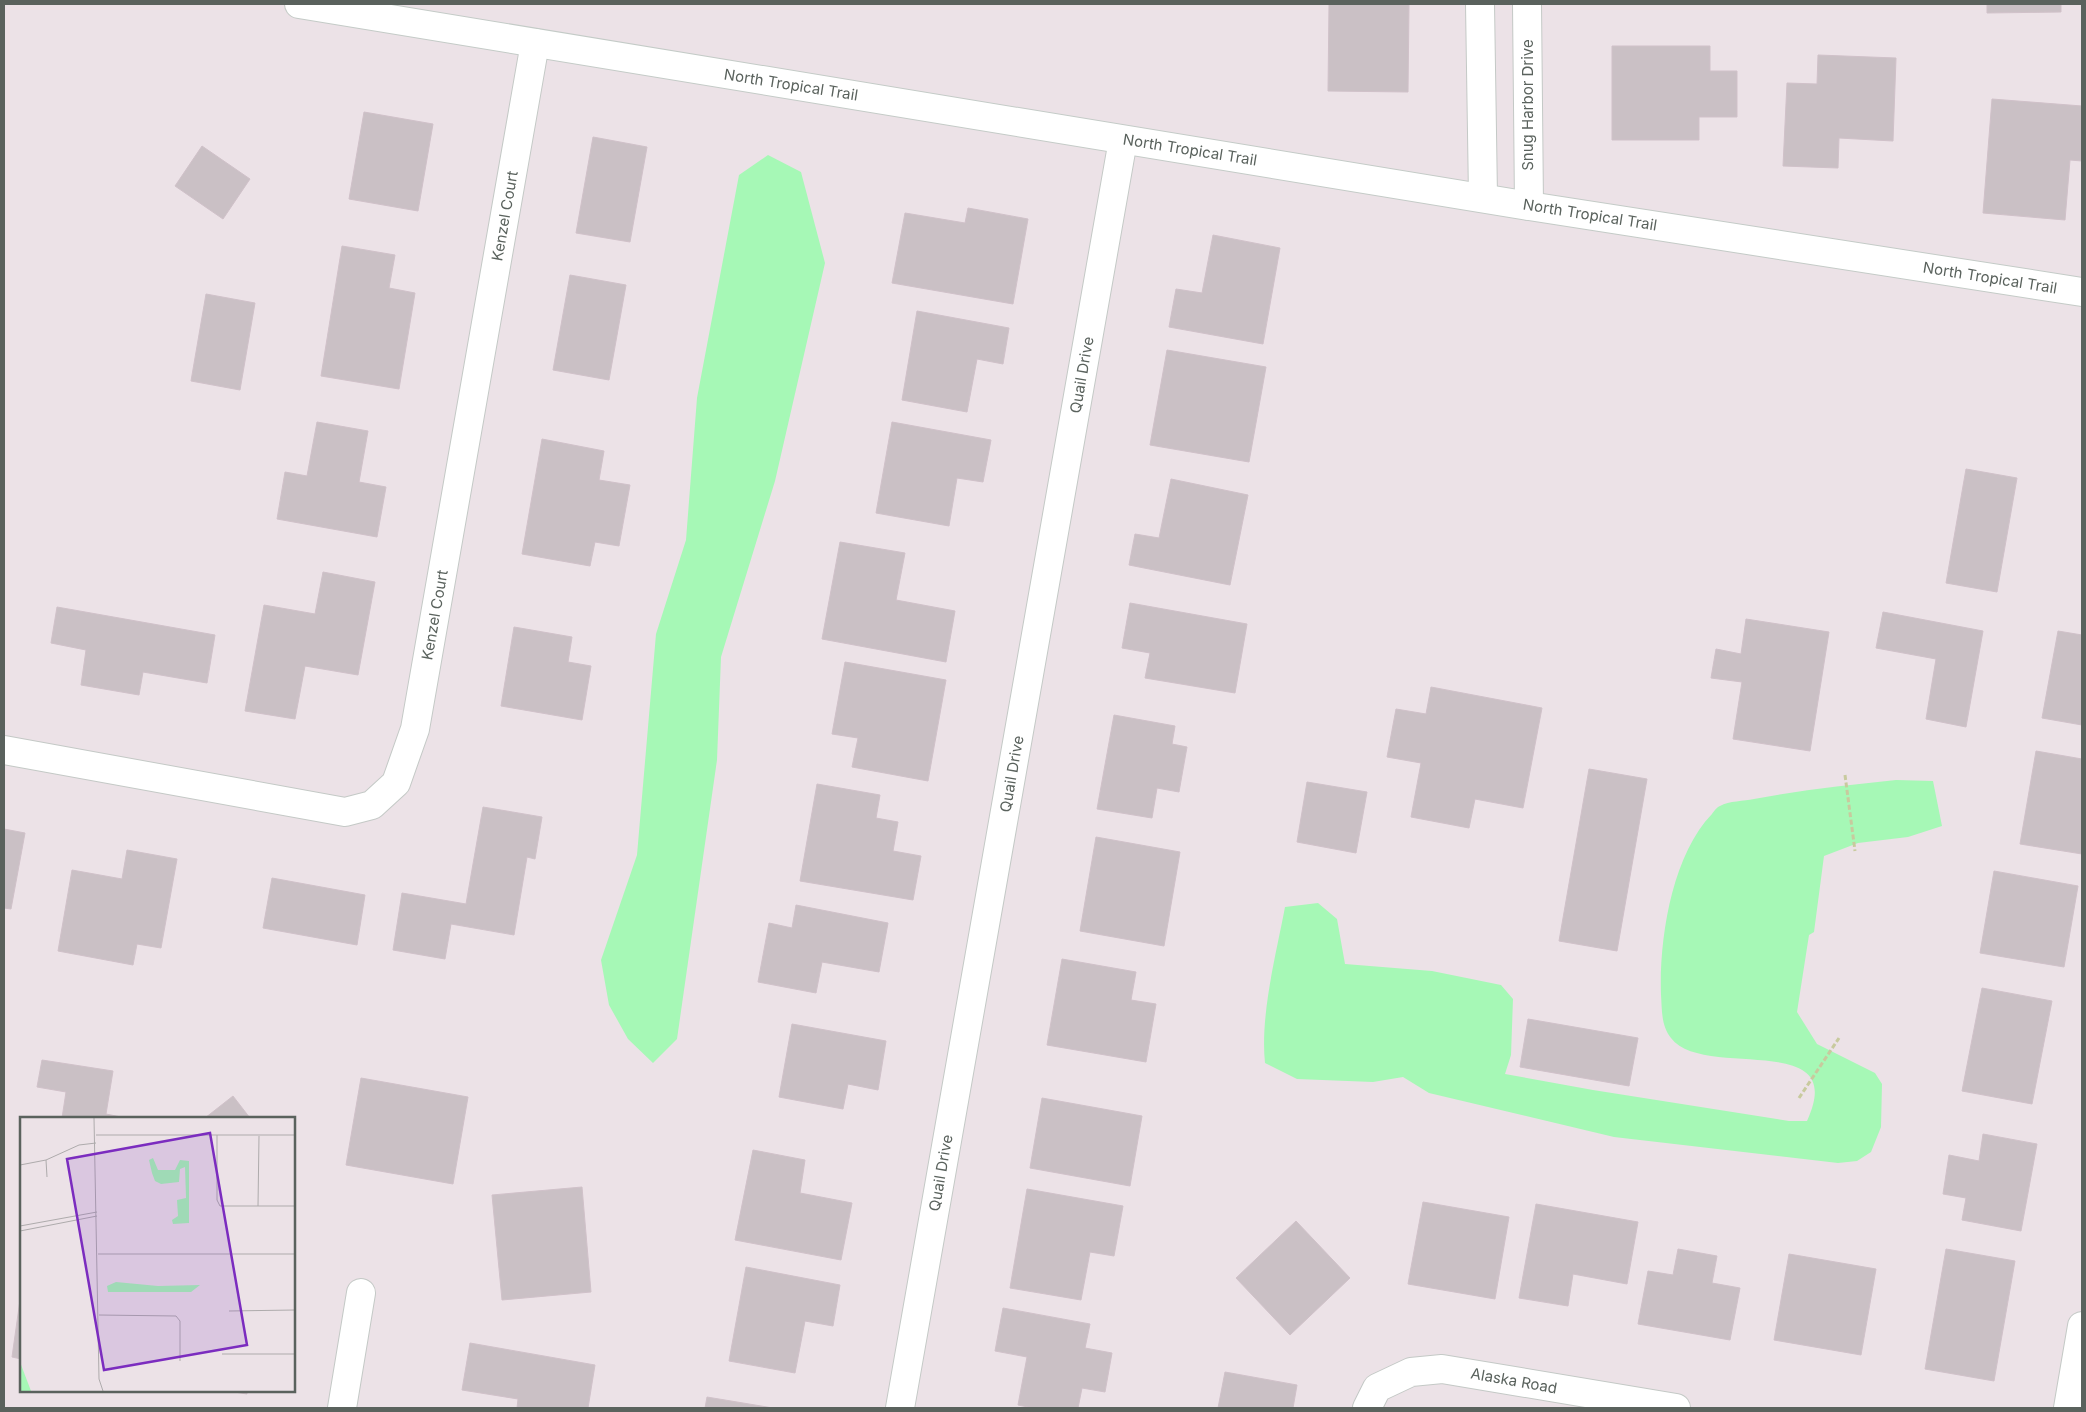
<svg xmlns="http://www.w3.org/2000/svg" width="2086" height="1412" font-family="Inter,sans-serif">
	<rect width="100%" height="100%" fill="#ece2e7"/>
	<path fill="#a6f8b6" d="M768 155 801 172 825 263 775 481 721 657 717 760 677 1039 653 1063 628 1039 609 1005 601 960 637 855 656 634 686 540 697 398 739 175Z
		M1896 780 1933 781 1942 826 1908 837 1858 843 1824 856 1814 932 1809 935 1797 1012 1817 1044 1875 1073 1882 1084 1881 1127 1871 1152 1857 1161 1838 1163 1614 1137 1429 1093 1403 1077 1373 1082 1297 1079 1265 1063C1260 1015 1276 955 1285 907L1318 903 1337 919 1345 964 1432 971 1501 985 1513 999 1511 1055 1505 1074 1593 1090 1789 1121H1807C1850 1028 1703 1081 1671 1038 1661 1026 1662 1009 1661 995 1659 939 1672 855 1712 814 1714 811 1717 807 1720 806 1729 801 1744 801 1754 799 1801 790 1848 785 1896 780Z"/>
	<path fill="#cac0c5" stroke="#d0c1c9" d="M1329 4H1409L1408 92 1328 91Z
		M1987 4H2061V12L1987 13Z
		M1612 46H1710V71H1737V117H1699V140H1612Z
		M1818 55 1896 58 1893 141 1839 138 1838 168 1783 166 1787 83 1817 84Z
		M1992 99 2082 106V161L2070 160 2065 220 1983 213Z
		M364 112 433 124 418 211 349 199Z
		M593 137 647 147 630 242 576 233Z
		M202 146 250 179 223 219 175 186Z
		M968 208 1028 219 1013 304 892 283 905 213 965 223Z
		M1213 235 1280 248 1263 344 1169 327 1176 289 1202 293Z
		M342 246 395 255 389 288 415 293 399 389 321 376Z
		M570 275 626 285 609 380 553 370Z
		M206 294 255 303 240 390 191 381Z
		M917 311 1009 328 1003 364 977 359 967 412 902 400Z
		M1167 350 1266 367 1249 462 1150 445Z
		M317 422 368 431 359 482 386 487 377 537 277 519 285 472 307 476Z
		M892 422 991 440 983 482 957 478 949 526 876 513Z
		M542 439 604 451 599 480 630 485 619 546 595 542 590 566 522 554Z
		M1966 469 2017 478 1997 592 1946 583Z
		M1171 479 1248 495 1230 585 1129 565 1135 534 1159 538Z
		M840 542 905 553 896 600 955 611 946 662 822 639Z
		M323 572 375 582 358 675 305 666 295 719 245 711 264 605 315 614Z
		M1130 603 1247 624 1235 693 1145 678 1150 653 1122 648Z
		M57 607 215 635 207 683 143 672 139 695 81 685 86 650 51 643Z
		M1883 612 1983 631 1966 727 1926 719 1936 659 1876 648Z
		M1746 619 1829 632 1810 751 1733 739 1742 682 1711 678 1716 649 1741 654Z
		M514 627 572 637 568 662 591 666 582 720 501 706Z
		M2058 631 2082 635V725L2042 718Z
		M845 662 946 680 928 781 852 767 858 738 832 734Z
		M1431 687 1542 708 1523 808 1475 799 1469 828 1411 817 1421 763 1387 757 1396 709 1426 714Z
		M1114 715 1175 726 1172 744 1187 747 1179 792 1157 788 1152 818 1097 809Z
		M2036 751 2082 759V854L2020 844Z
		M1589 769 1647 779 1617 951 1559 941Z
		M1307 782 1367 792 1356 853 1297 842Z
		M817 784 880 795 876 818 898 822 893 851 921 856 913 900 800 881Z
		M483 807 542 817 535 859 527 857 514 935 451 924 445 959 393 950 402 893 466 904Z
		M4 829 25 833 11 909 4 908Z
		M1096 837 1180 852 1164 946 1080 931Z
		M127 850 177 859 161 948 137 944 133 965 58 951 72 870 122 879Z
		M1994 871 2078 886 2064 967 1980 953Z
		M272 878 365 895 357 945 263 928Z
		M796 905 888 923 879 972 822 962 816 993 758 982 769 923 792 928Z
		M1062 959 1136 972 1131 1000 1156 1004 1146 1062 1047 1045Z
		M1982 988 2052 1001 2032 1104 1962 1091Z
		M1528 1019 1638 1038 1629 1086 1520 1067Z
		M792 1024 886 1041 878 1090 848 1084 843 1109 779 1097Z
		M42 1060 113 1071 106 1114 121 1117V1118H62L66 1092 37 1087Z
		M361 1078 468 1097 453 1184 346 1165Z
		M233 1096 250 1118H205Z
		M1042 1098 1142 1116 1130 1186 1030 1168Z
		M1983 1134 2037 1144 2021 1231 1962 1220 1966 1198 1943 1194 1949 1155 1979 1161Z
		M753 1150 805 1160 800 1193 852 1203 841 1260 735 1240Z
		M582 1187 591 1292 502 1300 492 1195Z
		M1027 1189 1123 1206 1114 1256 1090 1252 1081 1300 1010 1288Z
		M1423 1202 1509 1217 1495 1299 1408 1284Z
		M1536 1204 1638 1222 1627 1284 1573 1274 1568 1306 1519 1298Z
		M1296 1221 1350 1278 1290 1335 1236 1278Z
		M1678 1249 1717 1256 1712 1283 1740 1288 1730 1340 1638 1324 1648 1271 1673 1275Z
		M1946 1249 2015 1261 1994 1381 1925 1369Z
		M1789 1254 1876 1269 1861 1355 1774 1340Z
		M746 1267 840 1285 833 1326 805 1321 795 1373 729 1361Z
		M21 1293V1359L12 1357Z
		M1003 1308 1090 1324 1085 1348 1112 1353 1105 1392 1082 1388 1078 1408H1033L1018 1405 1027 1357 995 1351Z
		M470 1343 595 1365 588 1408H517L518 1399 462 1390Z
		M1225 1372 1297 1385 1293 1408H1218Z
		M228 1391H247V1394Z
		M707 1397 773 1408H705Z"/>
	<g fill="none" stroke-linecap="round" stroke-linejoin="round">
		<g stroke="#c4c9c6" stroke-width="30">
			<path id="street" d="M1480 4 1483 197
				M1527 4 1529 206
				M4 750 345 812 372 805 396 783 415 729 535 43
				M342 1408 361 1293
				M900 1408 1123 140
				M1367 1408 1377 1388 1411 1372 1442 1369 1676 1408
				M2068 1408 2082 1326"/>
		</g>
		<g stroke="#c4cbc7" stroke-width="30">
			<path id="secondary" d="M299 4 1529 206 2082 292"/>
		</g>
		<path stroke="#c8ca9e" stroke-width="3" stroke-dasharray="5 2.5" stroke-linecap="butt" d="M1845 775 1855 851
			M1799 1098 1839 1038"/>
		<use href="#street" stroke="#fff" stroke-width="28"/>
		<use href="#secondary" stroke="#fff" stroke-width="28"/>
	</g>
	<g text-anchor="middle" stroke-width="4.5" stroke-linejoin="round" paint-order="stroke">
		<g font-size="15" fill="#5a625d" stroke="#fff">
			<text transform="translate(791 85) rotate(9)" y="5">North Tropical Trail</text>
			<text transform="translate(1528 105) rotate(-90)" y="5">Snug Harbor Drive</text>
			<text transform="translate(1190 150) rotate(9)" y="5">North Tropical Trail</text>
			<text transform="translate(1590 215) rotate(9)" y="5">North Tropical Trail</text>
			<text transform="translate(505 216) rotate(-80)" y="5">Kenzel Court</text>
			<text transform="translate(1990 278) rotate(9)" y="5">North Tropical Trail</text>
			<text transform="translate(1082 375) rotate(-80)" y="5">Quail Drive</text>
			<text transform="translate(435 615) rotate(-80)" y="5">Kenzel Court</text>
			<text transform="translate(1012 774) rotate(-80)" y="5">Quail Drive</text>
			<text transform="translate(941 1173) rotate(-80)" y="5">Quail Drive</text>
			<text transform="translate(1514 1381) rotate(10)" y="5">Alaska Road</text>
		</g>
	</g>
	<g transform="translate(20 1117)">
		<rect width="275" height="275" fill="#ece2e7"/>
		<path d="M133 41 138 53H155L160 43 169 44V106L153 107 152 103 158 99 157 83 166 81 165 50 160 52 159 65 141 67 135 64 132 56 129 43ZM96 165 138 169 180 168 171 175H88L87 169ZM0 245 11 274H0Z" fill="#a6f8b6"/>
		<path fill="none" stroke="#aeabac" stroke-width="1" d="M74 1 79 262 83 274M76 18H275M197 18V83L200 89H275M26 43 27 60M0 48 26 43 59 28 76 26M238 89 239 19M0 109 77 95M0 114 77 99M78 137H275M209 194 275 193M79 198 156 199 160 204V244M202 237H275"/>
		<path fill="#7b2cbf" fill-opacity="0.15" stroke="#7b2cbf" stroke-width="2.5" d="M190 16 227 228 84 253 47 42Z"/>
		<rect width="275" height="275" fill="none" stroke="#5a625d" stroke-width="2.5"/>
	</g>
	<rect width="2086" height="1412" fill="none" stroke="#5a625d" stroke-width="10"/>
</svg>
